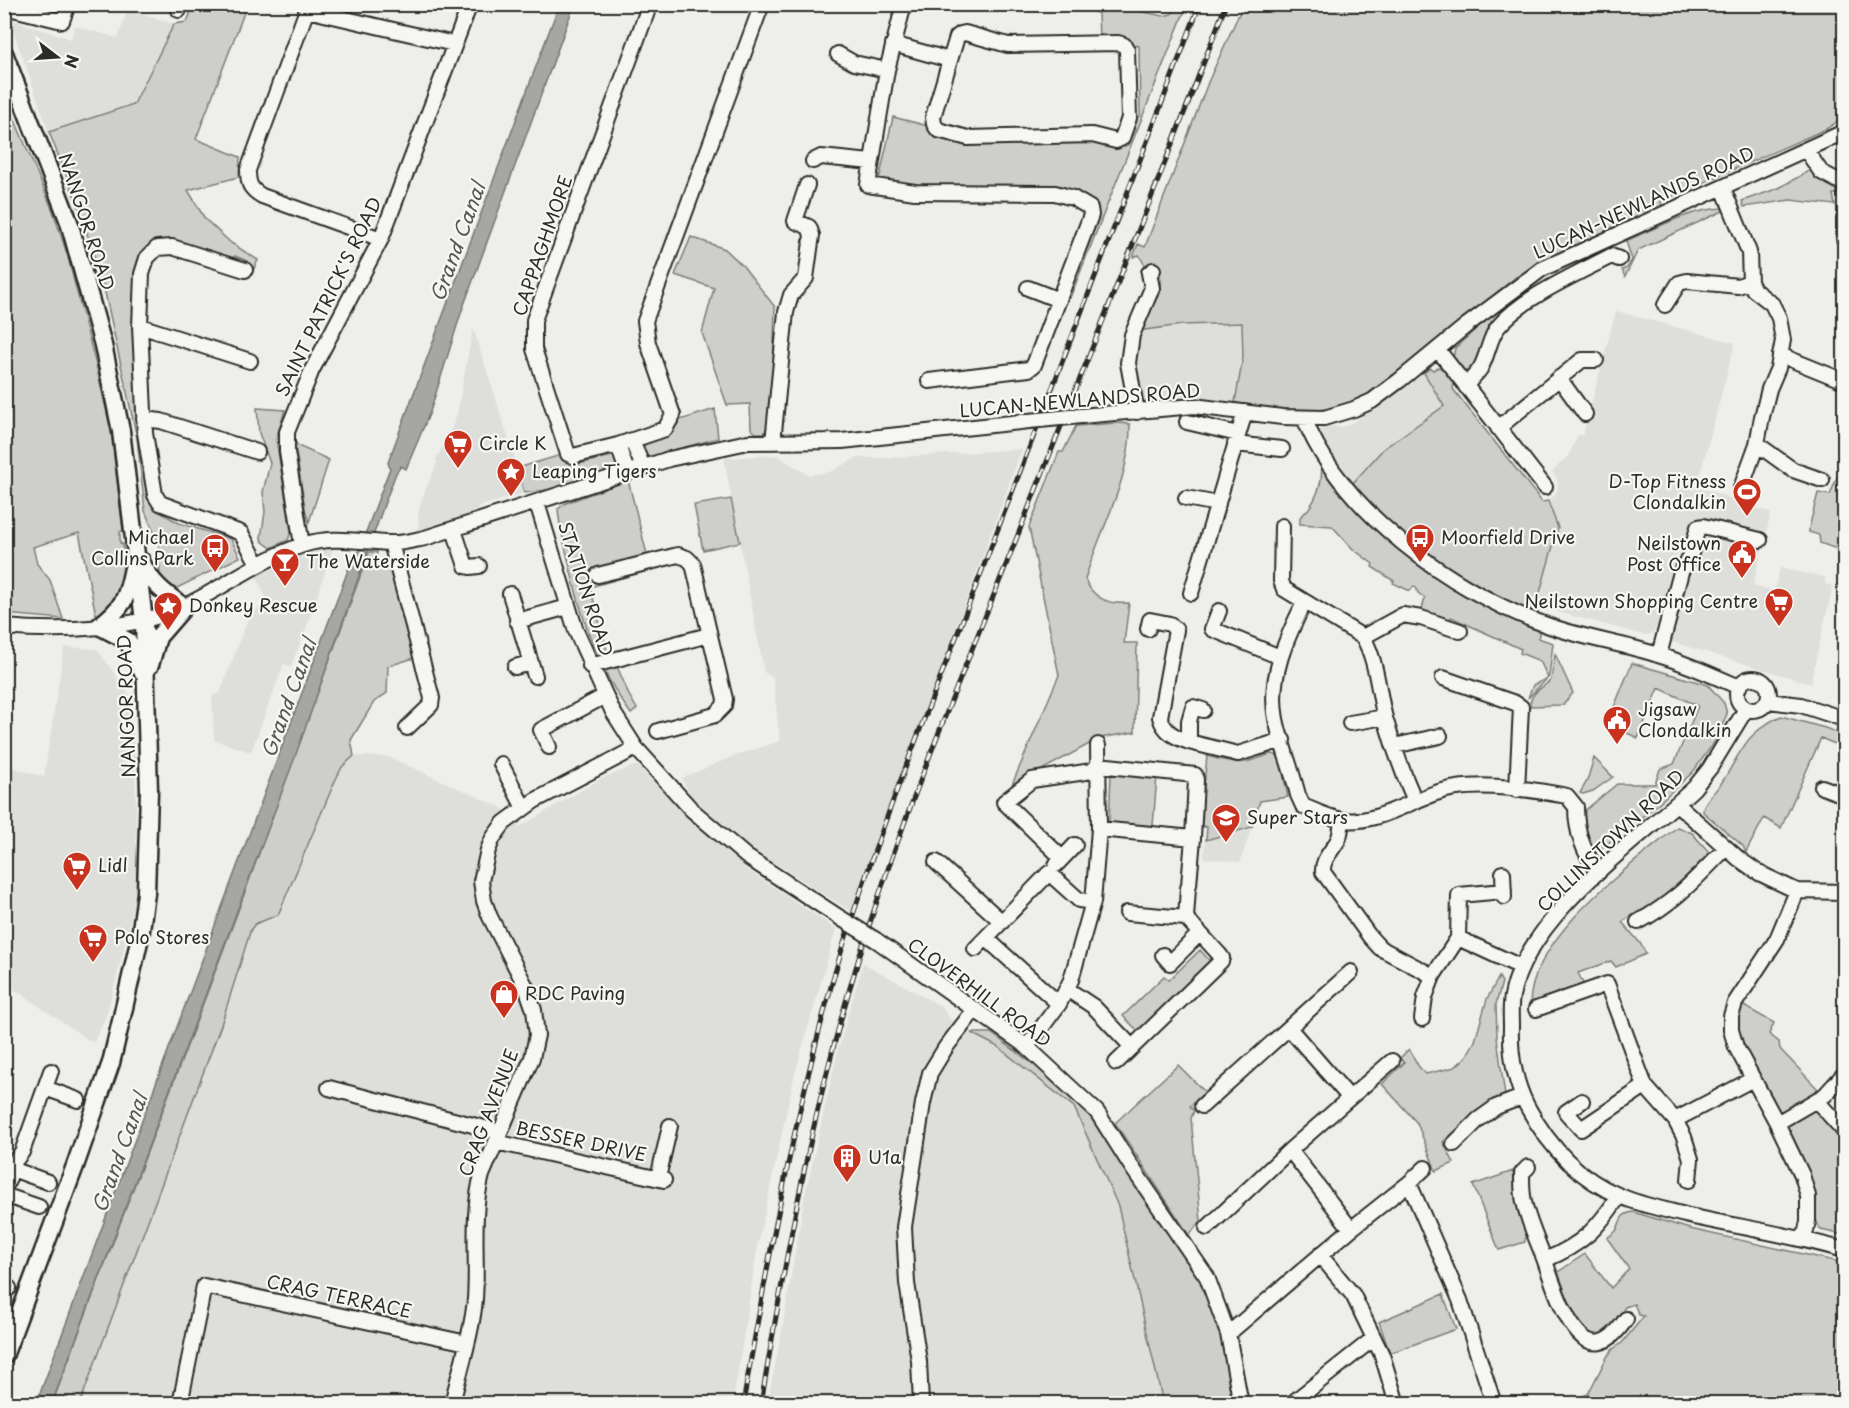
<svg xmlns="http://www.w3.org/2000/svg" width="1849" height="1408" font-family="'Playpen Sans',sans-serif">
	<rect width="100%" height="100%" fill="#eeeeea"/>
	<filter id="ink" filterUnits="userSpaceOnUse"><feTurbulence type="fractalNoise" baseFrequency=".0167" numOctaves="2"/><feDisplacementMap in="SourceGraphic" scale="12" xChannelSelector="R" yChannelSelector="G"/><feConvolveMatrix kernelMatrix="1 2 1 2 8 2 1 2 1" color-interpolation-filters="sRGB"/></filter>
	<g filter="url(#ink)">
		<path fill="#dededb" d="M128 9 174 24 134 104 49 132 9 19 71 39 75 26 118 38Z
			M1616 311 1735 343 1697 486 1771 513 1753 585 1774 591 1780 568 1825 577V584L1833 586 1812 676V684L1672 642 1677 622 1674 621 1685 582 1691 576 1699 546 1684 554 1678 552 1657 627 1652 634 1644 635 1536 606 1558 528 1548 501 1554 496 1558 488 1557 479 1552 472 1568 456 1578 435H1583Z
			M1242 322 1243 357 1235 402 1219 399 1186 397 1143 402 1138 398 1132 369 1137 331 1182 325Z
			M473 328 518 468 524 493 481 506 466 518 414 533 419 525 418 514 421 501 438 461H435L450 433 457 414Z
			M1424 373 1445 406 1383 449 1353 483 1328 454 1317 432 1324 426 1343 427 1357 420Z
			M1022 449 852 912 746 845 690 795 682 778 734 756 780 741 773 678 764 672 724 458 776 455 809 475 830 472 856 458H885Z
			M333 548 309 621 291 666 284 664 251 752 214 740 212 696 220 693 245 626 254 611 268 602 256 576 302 555Z
			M64 647 97 649 129 694 135 760 137 881 128 933 106 1017 93 1043 5 983V765L44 777Z
			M354 756 389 757 502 808 520 827 600 779 637 765 690 819 745 868 836 929 794 1077 758 1244 733 1403 80 1404 221 1025 251 929 310 836 342 767Z
			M1252 827 1240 862 1204 858 1205 841Z
			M863 963 941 1006 950 1019 998 1047 1074 1107 1118 1206 1163 1403 767 1404 782 1330 804 1199 838 1050Z"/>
		<path fill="#cececa" stroke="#7c7c7a" stroke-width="1.5" d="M189 5H247L196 139 240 157 239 177 188 190 205 219 231 243 258 260 251 275 247 261 235 256 230 261 169 243 144 264 141 420 153 508 179 523 231 539 240 557 175 589 164 586 160 580 159 544 145 511 137 438 104 288 79 208 49 132 134 104 174 24 187 22 192 9Z
			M1078 5H1111L1163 16 1171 14 1181 5H1187L1070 298 1065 297 1095 216 1076 197 910 188 879 180 893 117 928 126 936 137 966 146H974L975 143 1093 140 1112 146 1134 117 1140 116 1139 46 1099 39 1098 13C1089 12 1087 6 1078 5Z
			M1243 5H1844V117L1826 129 1661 201 1662 208 1595 237 1516 277 1385 383C1374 390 1365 398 1353 403 1318 416 1276 408 1240 404L1235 402 1243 357 1242 323 1182 325 1137 331 1158 296 1161 280 1155 261 1147 269 1139 255 1133 257 1138 244 1145 247 1209 80Z
			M4 94 53 211 67 254 97 369 111 431 123 530 120 532V543L123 544C124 573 127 602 96 615L79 533 33 547 37 564 50 580 63 619 5 614Z
			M1812 169 1838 191 1839 194H1833L1835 205 1790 200 1744 207 1742 201 1779 188Z
			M1722 208 1723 211 1638 250 1625 277 1622 270 1627 268 1632 260 1626 241C1656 228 1689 210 1722 208Z
			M691 237 725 249 743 266 775 307C774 327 774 423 764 433H756L751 429 750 404 727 405 702 333 714 288 675 275Z
			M1502 310 1504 314 1489 326 1472 368 1466 372 1453 358 1455 348 1487 319Z
			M1438 367 1443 369 1454 383 1453 389 1542 502 1548 501 1558 528 1534 614C1467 580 1399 543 1353 483L1383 449 1444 406 1424 373 1430 368 1433 370Z
			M257 408 285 410 276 439 291 532 288 540 271 548 262 541 261 538 265 512 263 492 270 463 259 433Z
			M715 409 718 438 646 458 642 451 646 441C660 436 673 434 680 420Z
			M1118 423 1130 424C1131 478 1101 528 1085 579 1093 599 1109 605 1129 603L1124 643H1137L1135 732 1100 738 1011 787 1059 675 1029 527 1059 452H1063L1076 426Z
			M294 440 298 446 329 460 309 522 306 514Z
			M564 454 569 461 579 464 617 455 621 466 616 470 561 488 524 493 518 468Z
			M1321 464 1350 500 1480 602 1514 619 1540 630 1538 638 1553 643 1549 677 1528 698 1533 685 1548 678 1540 661 1520 653 1521 649 1451 617 1448 622 1421 612 1425 598 1418 593 1416 587 1414 586 1411 590H1408L1393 583 1394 581 1372 567 1373 564 1353 549 1332 526 1300 524V517C1314 507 1324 483 1321 464Z
			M1844 465V546L1839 550 1820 543 1819 535 1809 532V528L1818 493 1830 495 1839 472Z
			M628 480 651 570 590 587 608 654 617 666 629 695 637 709 631 714C596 667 581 616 568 559 564 542 559 525 558 509L566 503Z
			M731 499 740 542 703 550 694 505Z
			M369 552H377L375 564 392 569 414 658 388 666 387 693 374 702 351 740 354 756 342 767 335 781 278 915 255 924 251 929 221 1025 80 1403 52 1404 238 911Z
			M1555 654 1573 693 1563 705 1530 706C1530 692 1543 688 1551 680Z
			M1632 663 1708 685 1724 703 1727 714 1716 740 1692 773 1651 810 1594 854 1583 824V812L1617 784H1655L1660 769 1674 764 1698 706 1659 688 1638 738 1607 724Z
			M1781 716 1825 728 1844 735V748L1821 738 1781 828 1764 818 1746 852 1743 846 1703 812C1703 802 1714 793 1720 785 1732 769 1739 748 1754 734 1762 727 1771 720 1781 716Z
			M1270 754 1276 755 1280 758 1288 797 1260 801 1252 827 1206 840 1207 827 1200 826 1207 756C1237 764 1241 766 1270 754Z
			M1594 758 1613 777 1593 791 1583 794 1580 793 1587 781Z
			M1111 774 1157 776 1153 826 1109 823Z
			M1677 827 1692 833 1708 851 1706 861 1648 916 1639 911 1622 922 1640 943 1646 954 1616 967 1611 961 1578 973 1585 987 1530 1005C1530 937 1628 868 1677 827Z
			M1200 950 1210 961 1138 1031 1123 1016 1164 976 1169 980Z
			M1499 977 1502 982 1496 1004 1497 1037 1505 1096 1475 1114 1443 1142 1454 1163 1436 1171 1417 1123 1382 1084 1404 1063 1400 1058 1409 1049 1419 1067 1426 1074 1455 1067 1466 1057 1475 1041 1487 999Z
			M1742 1005 1774 1023 1769 1034 1779 1042 1780 1049 1817 1088 1824 1116 1844 1141V1235L1821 1230 1818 1225 1784 1120 1766 1093 1738 1038 1737 1021Z
			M971 1033H991L1059 1083 1094 1119 1203 1280 1222 1337 1234 1403H1163L1118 1206 1074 1107 998 1047Z
			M1178 1065 1205 1092 1190 1106 1194 1111 1191 1118 1201 1221 1189 1235 1115 1123Z
			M1513 1171C1515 1195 1520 1215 1529 1236L1525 1239V1242L1499 1250 1473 1185Z
			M1633 1212 1690 1229 1844 1263V1403H1566L1588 1394 1607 1357 1613 1349 1622 1343 1644 1316 1639 1315 1634 1304 1625 1307 1617 1320 1618 1324 1598 1339C1575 1325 1567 1296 1558 1272L1585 1254 1611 1288 1629 1269 1607 1238C1608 1237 1614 1233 1616 1231 1622 1221 1618 1215 1633 1212Z
			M1443 1294 1456 1329 1390 1353 1379 1322Z"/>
		<path fill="#a6a6a3" stroke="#757573" stroke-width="1.5" d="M559 5H574L461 313 430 412 406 469 401 466 396 473 384 505 295 757 52 1403 36 1404 351 562 354 560 358 553 390 468 388 463 390 457Z"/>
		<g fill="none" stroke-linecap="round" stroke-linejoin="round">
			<g stroke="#2b2b2b" stroke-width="18">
				<path id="minor" d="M309 4 248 170C248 184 250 189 262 196L381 239
					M650 4 534 320V349L568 454 573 456 618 445 665 429 673 415 648 343 645 321 762 4
					M904 4 887 70 868 185 915 192 1055 193 1073 198 1090 208 1091 215 1034 365 1029 369 929 381
					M13 9 62 21 68 4
					M179 10 181 4
					M307 10 454 44
					M965 33 1008 45 1118 43 1124 45 1127 50 1129 118 1122 138 1116 141 1092 135 968 138 938 130 934 124 933 117 957 37 961 34Z
					M893 44 950 60
					M838 54 854 63 887 70
					M1806 150 1821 172 1844 184
					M813 161 821 157 871 162
					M1723 188 1749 252 1750 282 1754 290 1772 304 1779 318 1783 340 1778 368 1769 389 1762 417 1757 444 1741 488
					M1844 219V239
					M245 270 172 247 157 248 147 258 142 274 140 326 145 433 155 495 160 503 241 533 258 564
					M1028 288 1059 300
					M1665 305 1679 283 1687 281 1738 286 1750 282
					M140 326 250 361
					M1438 350 1545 487
					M1780 355 1844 381
					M1559 378 1585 414
					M1466 387C1469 380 1476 375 1480 369 1488 356 1489 338 1498 327 1523 297 1577 274 1611 256L1619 259
					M1137 412 1128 363 1132 335 1152 288 1149 273 1153 270
					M1081 416 1194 406 1282 417 1324 418 1354 409 1372 401 1400 380 1467 325 1542 269 1844 132
					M1304 418C1340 510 1453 592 1544 624 1581 638 1621 643 1658 655 1686 663 1712 675 1739 687
					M144 419 161 421 257 452
					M1187 422 1238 434
					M1498 428 1582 360H1596
					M632 441 643 467
					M773 442 786 312 791 295 806 278 812 235 809 227 795 221 807 185
					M1235 444 1282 449
					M1757 444 1793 470 1822 480
					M618 445 627 472
					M1186 498 1218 504
					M537 503 576 631 613 712 636 748 692 810 747 857 842 919
					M1282 526 1281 581 1284 589 1363 637C1377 661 1378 691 1385 718 1393 746 1403 774 1415 801
					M454 530 466 566 470 567 479 566
					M391 543 432 698 431 705 407 728
					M302 545 287 452V432L312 370 381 239 470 4
					M598 575 678 555 687 558 693 564 725 699 724 706 715 715 658 731
					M1191 593 1245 412
					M510 594 535 676
					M1304 603C1286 639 1268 678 1276 719 1281 744 1292 770 1298 795L1303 806C1315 811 1330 818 1342 820 1384 825 1417 793 1457 788 1490 783 1534 790 1567 796L1576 807C1576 832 1583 853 1599 872
					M1219 611 1212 629 1280 657
					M517 621 568 607
					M4 627C59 632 136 630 185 606 225 587 260 559 303 545 332 535 360 542 389 543 401 544 414 540 425 538L669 459 748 442 842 441 1029 421
					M1148 629 1150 620 1170 624 1176 630 1160 717C1164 732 1175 737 1189 742
					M1363 637 1403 615 1421 618 1460 631
					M1659 655 1681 572 1690 557 1698 527 1703 526 1760 540
					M590 666 709 635
					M515 667 530 663
					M1737 694a16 16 0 1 1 32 0a16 16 0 1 1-32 0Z
					M1443 678 1515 703 1521 707 1517 790
					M1768 701 1801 705 1844 719
					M1746 709 1710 768 1694 788C1637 841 1527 916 1512 996 1510 1006 1511 1017 1511 1027 1510 1054 1515 1082 1527 1106 1548 1145 1579 1179 1620 1196 1641 1205 1663 1209 1685 1215 1738 1227 1792 1235 1844 1250
					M1203 710 1193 707 1189 721V742L1238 754 1283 740
					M1350 723 1385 717
					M1394 746 1440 736
					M549 747 541 730 605 696
					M501 764 524 808
					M1822 787 1844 795
					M1677 804 1739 859 1759 873 1797 891 1844 892
					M1342 820C1341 826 1341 834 1338 840 1332 851 1322 859 1323 872L1370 937 1380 948 1433 976
					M1061 857 1004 802 1032 780 1092 771 1098 765 1195 775 1196 780 1193 838 1099 829
					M936 862 1002 922
					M1056 865 1075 845
					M1503 873 1504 897
					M1189 885 1193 838
					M1797 891 1777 939 1735 1003 1731 1016V1030L1736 1047 1777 1123 1802 1175 1808 1196V1221L1804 1240
					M1127 913 1186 918 1188 888
					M1638 922C1677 901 1696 878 1726 848
					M1458 938 1521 967
					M987 939 1059 1004
					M876 940 1026 1046 1097 1112 1131 1166 1207 1277 1228 1334 1241 1404
					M975 949 1049 873 1079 900 1093 902
					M1163 955 1170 963 1200 933
					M1067 989 1094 1007 1132 1047
					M1536 1009 1607 984 1645 1086 1675 1120 1684 1137 1691 1159 1689 1180
					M1422 1019 1425 997 1433 976 1458 938 1459 895 1504 891
					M1289 1028 1349 1097
					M1026 1046 1033 1039 1059 1004 1071 980 1093 902 1099 829 1098 745
					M1116 1063 1221 961 1222 958 1219 954 1186 918
					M45 1088 78 1100
					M329 1088 500 1132
					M1582 1101 1566 1112 1581 1129 1645 1086
					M1817 1101 1844 1131
					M1202 1106 1351 972
					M1675 1120 1753 1079
					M1777 1123 1825 1095 1844 1074
					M496 1142 664 1180
					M1454 1144 1478 1120 1496 1107 1522 1097
					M1290 1150 1351 1229
					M1528 1167 1522 1173C1522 1181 1522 1189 1523 1196 1526 1219 1540 1245 1547 1267 1559 1300 1584 1383 1626 1319
					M12 1169 48 1182
					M658 1178 670 1126
					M1409 1183 1460 1300 1494 1404
					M4 1191 15 1161 22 1152 51 1071
					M4 1195 39 1207
					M1207 1228 1290 1150 1392 1061
					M1320 1255 1353 1295 1382 1355 1397 1404
					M1545 1260C1583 1244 1597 1229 1619 1196
					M4 1287 9 1288
					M1228 1334 1351 1229 1409 1183 1425 1168
					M180 1404 204 1286 467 1343
					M452 1404C460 1369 472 1334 475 1299 478 1258 471 1216 482 1175L532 1058 537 1035 534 1010 526 987 490 917 484 901 481 881 488 850 493 838 504 823 534 801 636 748
					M921 1404 919 1361 907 1283 904 1227 923 1103 930 1073 946 1047 975 1009
					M1291 1404 1374 1338"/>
			</g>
			<g stroke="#2b2b2b" stroke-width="21">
				<path id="major" d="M4 53 69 222 103 345 121 431 144 621 149 791 146 893 140 937 121 1021 111 1063 75 1166 4 1356
					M141 561C150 583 166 594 184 607L158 637 150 665
					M133 568C127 598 124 607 99 626L128 641 142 671"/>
			</g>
			<use href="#minor" stroke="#f6f6f2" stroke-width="14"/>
			<use href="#major" stroke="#f6f6f2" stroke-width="16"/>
			<g stroke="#2b2b2b" stroke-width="5">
				<path id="rail" d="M743 1404C768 1260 794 1117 834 976 873 843 926 715 976 586 1050 392 1125 198 1200 4
					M761 1404C786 1254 813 1106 858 961 899 826 953 696 1006 565 1080 378 1155 192 1226 4"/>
			</g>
			<use href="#rail" stroke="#f6f6f2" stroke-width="3" stroke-dasharray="9" stroke-linecap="butt"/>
			<g stroke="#2b2b2b" stroke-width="18" stroke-linecap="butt">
				<path id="minor-bridge" d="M1029 421 1081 416
					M842 919 876 940"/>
			</g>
			<use href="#minor-bridge" stroke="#f6f6f2" stroke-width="14"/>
		</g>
	</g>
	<defs>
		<g id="supermarket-pin" transform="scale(1.5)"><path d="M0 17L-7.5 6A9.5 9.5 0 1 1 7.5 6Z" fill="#c8321e" stroke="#f6f6f2"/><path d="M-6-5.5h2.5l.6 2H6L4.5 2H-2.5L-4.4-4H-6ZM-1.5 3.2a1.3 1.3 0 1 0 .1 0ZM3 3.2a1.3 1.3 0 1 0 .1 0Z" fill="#fff"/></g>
		<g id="sight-pin" transform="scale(1.5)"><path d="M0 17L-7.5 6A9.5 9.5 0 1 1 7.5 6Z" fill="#c8321e" stroke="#f6f6f2"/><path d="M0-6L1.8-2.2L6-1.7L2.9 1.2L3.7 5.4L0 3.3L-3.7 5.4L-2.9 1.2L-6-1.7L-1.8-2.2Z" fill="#fff"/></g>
		<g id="stadium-pin" transform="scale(1.5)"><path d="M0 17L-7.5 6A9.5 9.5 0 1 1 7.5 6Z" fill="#c8321e" stroke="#f6f6f2"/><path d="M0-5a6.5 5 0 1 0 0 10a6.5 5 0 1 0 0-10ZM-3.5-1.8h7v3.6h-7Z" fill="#fff"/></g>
		<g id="bus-pin" transform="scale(1.5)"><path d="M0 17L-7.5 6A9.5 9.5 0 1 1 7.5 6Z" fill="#c8321e" stroke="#f6f6f2"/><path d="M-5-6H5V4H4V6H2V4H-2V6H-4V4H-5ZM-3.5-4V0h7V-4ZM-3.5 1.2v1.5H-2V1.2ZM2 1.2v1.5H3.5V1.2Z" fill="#fff"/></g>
		<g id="civic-pin" transform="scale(1.5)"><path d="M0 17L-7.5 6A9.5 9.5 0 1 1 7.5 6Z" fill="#c8321e" stroke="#f6f6f2"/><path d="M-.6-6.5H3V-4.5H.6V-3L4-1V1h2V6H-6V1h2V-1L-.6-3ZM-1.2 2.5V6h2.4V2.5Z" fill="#fff"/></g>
		<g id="bar-pin" transform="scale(1.5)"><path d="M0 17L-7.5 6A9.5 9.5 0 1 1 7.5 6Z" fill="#c8321e" stroke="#f6f6f2"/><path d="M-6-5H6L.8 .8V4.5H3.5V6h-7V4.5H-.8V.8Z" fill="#fff"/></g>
		<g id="school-pin" transform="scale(1.5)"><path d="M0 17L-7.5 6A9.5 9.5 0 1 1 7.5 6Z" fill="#c8321e" stroke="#f6f6f2"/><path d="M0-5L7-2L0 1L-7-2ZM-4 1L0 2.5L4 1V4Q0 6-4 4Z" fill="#fff"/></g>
		<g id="shop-pin" transform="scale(1.5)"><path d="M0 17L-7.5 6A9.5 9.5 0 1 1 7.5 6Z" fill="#c8321e" stroke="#f6f6f2"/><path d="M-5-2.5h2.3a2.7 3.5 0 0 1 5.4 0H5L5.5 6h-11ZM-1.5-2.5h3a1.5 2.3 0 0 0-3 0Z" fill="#fff"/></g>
		<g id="building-pin" transform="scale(1.5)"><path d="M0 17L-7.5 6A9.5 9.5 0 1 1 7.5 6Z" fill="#c8321e" stroke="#f6f6f2"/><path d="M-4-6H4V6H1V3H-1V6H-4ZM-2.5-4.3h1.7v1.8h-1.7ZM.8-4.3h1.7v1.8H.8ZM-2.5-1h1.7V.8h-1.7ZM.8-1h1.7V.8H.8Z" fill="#fff"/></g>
	</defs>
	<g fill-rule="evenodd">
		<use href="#supermarket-pin" x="458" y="444"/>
		<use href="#sight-pin" x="511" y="472"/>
		<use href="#stadium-pin" x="1747" y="492"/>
		<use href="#bus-pin" x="1420" y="538"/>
		<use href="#bus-pin" x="215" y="548"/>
		<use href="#civic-pin" x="1742" y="554"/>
		<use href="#bar-pin" x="285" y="562"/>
		<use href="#supermarket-pin" x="1779" y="602"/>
		<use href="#sight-pin" x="168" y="606"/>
		<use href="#civic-pin" x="1617" y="720"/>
		<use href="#school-pin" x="1226" y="818"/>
		<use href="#supermarket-pin" x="77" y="866"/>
		<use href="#supermarket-pin" x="93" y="938"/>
		<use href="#shop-pin" x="504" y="994"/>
		<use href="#building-pin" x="847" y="1158"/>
	</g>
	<g text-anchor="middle" stroke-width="4.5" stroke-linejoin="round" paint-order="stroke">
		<g font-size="18" fill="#2b2b2b" stroke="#f6f6f2">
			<text transform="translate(1644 203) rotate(-25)" y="6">LUCAN-NEWLANDS ROAD</text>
			<text transform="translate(86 222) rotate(72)" y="6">NANGOR ROAD</text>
			<text transform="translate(543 246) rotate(-71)" y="6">CAPPAGHMORE</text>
			<text transform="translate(329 297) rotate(-64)" y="6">SAINT PATRICK'S ROAD</text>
			<text transform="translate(1080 401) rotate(-5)" y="6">LUCAN-NEWLANDS ROAD</text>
			<text transform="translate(585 589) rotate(72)" y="6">STATION ROAD</text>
			<text transform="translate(127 706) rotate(-92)" y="6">NANGOR ROAD</text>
			<text transform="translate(1611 841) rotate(-44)" y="6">COLLINSTOWN ROAD</text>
			<text transform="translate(979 993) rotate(36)" y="6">CLOVERHILL ROAD</text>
			<text transform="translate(489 1113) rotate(-69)" y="6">CRAG AVENUE</text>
			<text transform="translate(581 1142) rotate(12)" y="6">BESSER DRIVE</text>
			<text transform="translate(339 1297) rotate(12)" y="6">CRAG TERRACE</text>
		</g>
		<g font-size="18" fill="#2b2b2b" stroke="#f6f6f2" text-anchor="start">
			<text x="479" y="450">Circle K</text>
			<text x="532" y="478">Leaping Tigers</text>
			<text x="1726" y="488" text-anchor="end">D-Top Fitness<tspan x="1726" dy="21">Clondalkin</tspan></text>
			<text x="194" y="544" text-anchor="end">Michael<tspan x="194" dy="21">Collins Park</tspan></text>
			<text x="1441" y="544">Moorfield Drive</text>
			<text x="1721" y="550" text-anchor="end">Neilstown<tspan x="1721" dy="21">Post Office</tspan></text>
			<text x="306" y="568">The Waterside</text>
			<text x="1758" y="608" text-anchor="end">Neilstown Shopping Centre</text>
			<text x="189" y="612">Donkey Rescue</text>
			<text x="1638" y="716">Jigsaw<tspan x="1638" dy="21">Clondalkin</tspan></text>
			<text x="1247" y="824">Super Stars</text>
			<text x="98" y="872">Lidl</text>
			<text x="114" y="944">Polo Stores</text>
			<text x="525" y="1000">RDC Paving</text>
			<text x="868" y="1164">U1a</text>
		</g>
		<g font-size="20" font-style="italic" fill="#565655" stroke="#f6f6f2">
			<text transform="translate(458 242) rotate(-70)" y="7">Grand Canal</text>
			<text transform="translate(289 698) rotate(-70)" y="7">Grand Canal</text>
			<text transform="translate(120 1153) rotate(-70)" y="7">Grand Canal</text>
		</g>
	</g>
	<rect width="1849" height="1408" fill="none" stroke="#f6f6f2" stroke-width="24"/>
	<rect x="12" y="12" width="1825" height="1384" fill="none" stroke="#2b2b2b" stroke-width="2" filter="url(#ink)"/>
	<g transform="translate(57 57) rotate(107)" stroke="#f6f6f2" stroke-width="4.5" paint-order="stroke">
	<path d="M0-4.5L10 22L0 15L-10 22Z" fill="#2b2b2b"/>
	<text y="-9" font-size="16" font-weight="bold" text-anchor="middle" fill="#2b2b2b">N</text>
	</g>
</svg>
